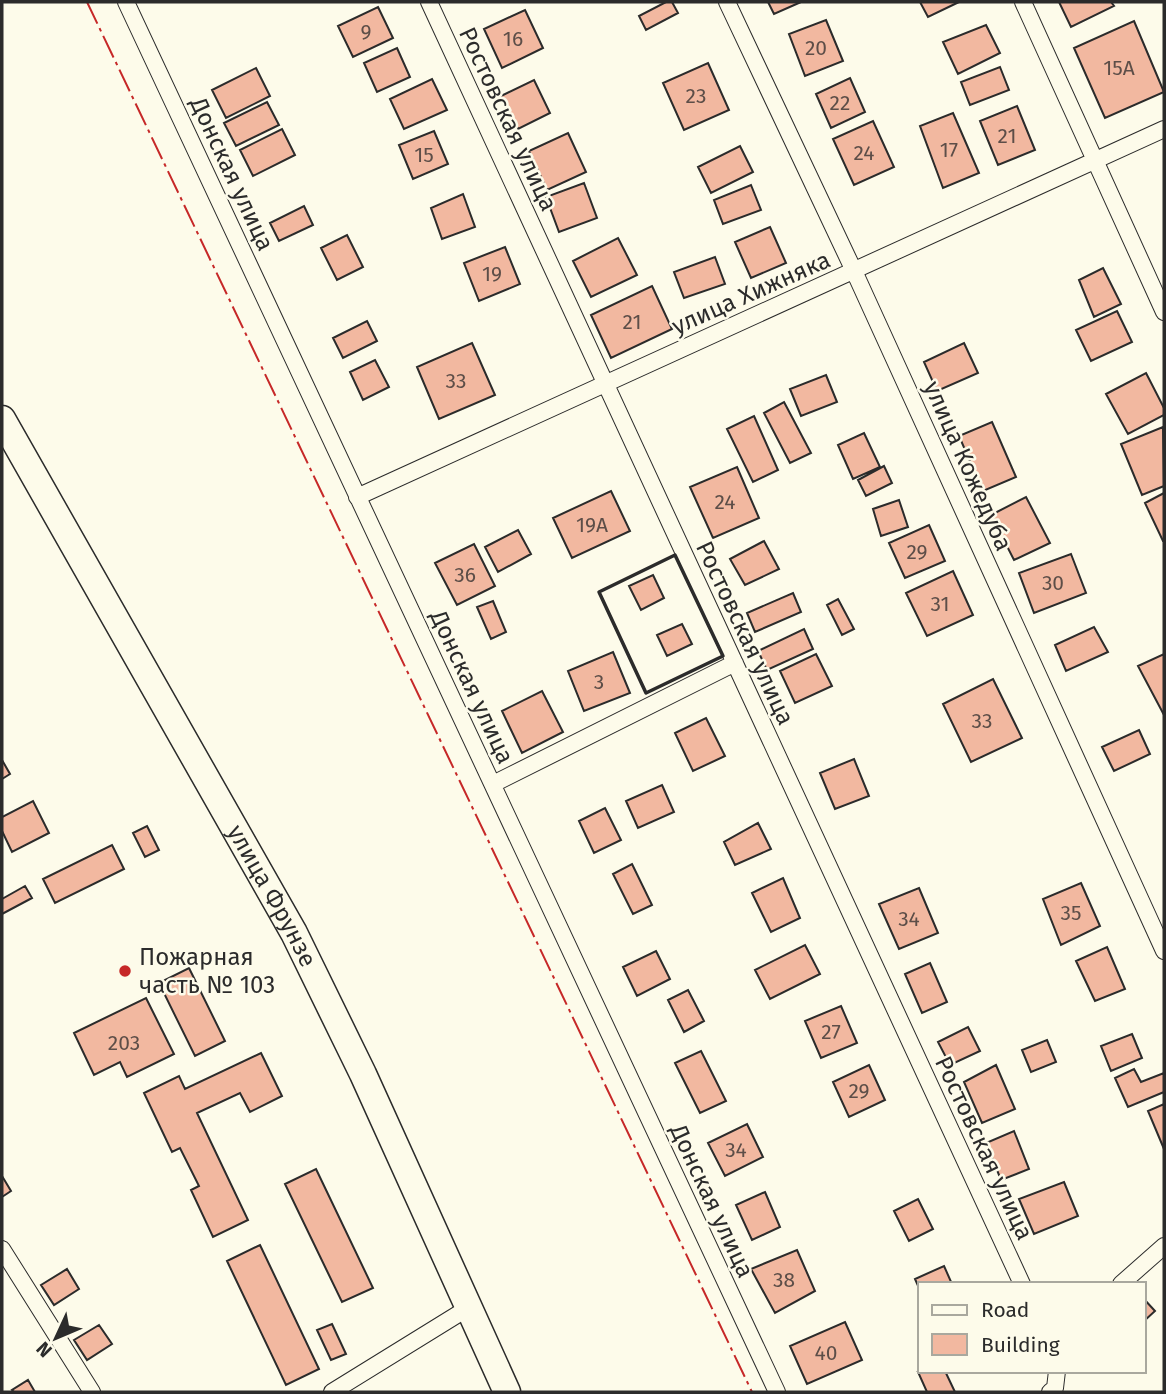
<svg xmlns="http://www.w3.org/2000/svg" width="1166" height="1394" font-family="'Fira Sans',sans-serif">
	<rect width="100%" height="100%" fill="#fdfbea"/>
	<path fill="#f2b8a0" stroke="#2b2b2b" stroke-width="2" d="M666 2H672L678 13 646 30 639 16Z
		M768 2H801L774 14Z
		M920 2H959L928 17Z
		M1059 2H1111L1114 6 1071 27Z
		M378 7 393 38 353 57 338 26Z
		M525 10 543 48 502 68 484 29Z
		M826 20 843 61 805 76 789 34Z
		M1134 21 1164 92 1105 118 1074 48Z
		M986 25 1000 53 958 74 943 42Z
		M397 48 410 77 377 92 364 63Z
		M708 63 729 110 684 130 663 83Z
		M1000 67 1009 90 970 105 961 82Z
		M256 68 270 96 226 118 212 90Z
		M850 78 865 112 831 128 816 94Z
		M432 79 447 110 404 129 390 99Z
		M534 80 550 113 518 129 501 96Z
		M267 102 279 125 236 146 224 123Z
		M1017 106 1035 150 998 165 980 121Z
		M953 113 979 173 943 188 920 126Z
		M873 121 894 167 854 185 833 139Z
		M282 129 295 155 253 176 240 150Z
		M434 131 448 164 413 179 399 145Z
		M568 133 586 172 547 190 529 151Z
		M740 146 753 172 711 193 698 167Z
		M584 183 597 218 559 232 546 197Z
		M751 185 761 210 723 224 714 200Z
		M463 194 475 227 442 239 431 208Z
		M304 206 313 225 279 241 270 223Z
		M770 227 786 263 751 278 735 242Z
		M347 235 363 267 337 280 321 248Z
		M618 238 637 275 591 297 573 261Z
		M505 247 520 284 479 301 464 263Z
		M715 257 725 284 684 298 674 272Z
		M1103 268 1121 304 1094 317 1079 280Z
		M652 286 672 329 611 358 591 315Z
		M1117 311 1132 342 1091 361 1076 330Z
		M367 321 377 341 343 358 333 338Z
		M472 343 495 395 439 419 417 367Z
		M964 343 978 373 937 391 924 362Z
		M375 360 389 387 363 400 350 372Z
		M1146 373 1164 408V415L1128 434 1106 394Z
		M826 375 837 402 801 416 790 389Z
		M784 402 811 453 790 463 764 413Z
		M754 416 778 470 753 482 727 429Z
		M992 422 1016 477 983 491 959 436Z
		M1163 427 1164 486 1142 495 1121 444Z
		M864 433 880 467 853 479 838 445Z
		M884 466 892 483 866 496 858 480Z
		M737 467 759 518 713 538 690 487Z
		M611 491 630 531 572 558 553 518Z
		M1164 493V541H1163L1145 503Z
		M1026 497 1050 543 1014 560 991 515Z
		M899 500 908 527 881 536 873 509Z
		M929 525 945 561 905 578 889 543Z
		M518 530 531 554 498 572 485 547Z
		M764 541 779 569 745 585 730 559Z
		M474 544 495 586 457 605 435 563Z
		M1071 554 1086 593 1034 613 1019 573Z
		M953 571 973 615 927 636 906 593Z
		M653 575 664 598 641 610 629 586Z
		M793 593 801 612 755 632 747 613Z
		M838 599 854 629 842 635 827 605Z
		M493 601 506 632 491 639 477 607Z
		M682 624 692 644 667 656 657 635Z
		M1094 627 1108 652 1066 671 1055 645Z
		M804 629 813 649 767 670 758 651Z
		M613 652 630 693 584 711 568 671Z
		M816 654 832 686 795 703 780 671Z
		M1164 654V715L1138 666Z
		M993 679 1022 738 971 762 943 704Z
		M542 691 563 732 522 753 502 711Z
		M706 718 725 756 693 771 675 733Z
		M1139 730 1150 754 1114 771 1102 747Z
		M854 759 869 796 835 809 820 773Z
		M2 760 10 774 2 779Z
		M662 785 674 812 638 828 626 801Z
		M33 801 49 833 12 852 2 831V817Z
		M605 808 621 840 594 853 579 821Z
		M758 823 771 849 735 865 724 842Z
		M147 826 159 850 145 857 133 833Z
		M112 845 124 869 55 903 43 879Z
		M632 864 652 905 633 914 613 874Z
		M783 878 800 918 771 932 752 893Z
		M1081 883 1100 926 1061 945 1043 899Z
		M25 886 32 898 2 914V899Z
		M919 888 938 933 899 949 879 904Z
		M805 945 820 974 770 999 755 970Z
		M1107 947 1125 989 1095 1001 1076 961Z
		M656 951 670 979 637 996 623 967Z
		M930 963 947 1002 922 1013 905 974Z
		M189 968 225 1041 195 1056 159 983Z
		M688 990 704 1021 684 1032 668 1000Z
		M146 998 174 1054 127 1077 120 1062 94 1075 74 1033Z
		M841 1006 857 1043 821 1058 805 1021Z
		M968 1027 980 1051 950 1065 938 1042Z
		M1132 1034 1142 1058 1111 1071 1101 1046Z
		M1047 1040 1056 1062 1031 1072 1022 1050Z
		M701 1051 726 1101 700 1113 675 1063Z
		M261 1053 282 1096 250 1112 240 1093 197 1113 248 1220 213 1237 191 1190 199 1186 180 1148 172 1152 144 1093 179 1076 185 1089Z
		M869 1065 885 1100 849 1117 833 1082Z
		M996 1065 1015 1109 982 1123 964 1082Z
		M1134 1069 1141 1082 1164 1073V1092L1128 1107 1115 1078Z
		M1164 1104V1149L1148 1111Z
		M747 1124 763 1157 725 1176 708 1143Z
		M1014 1131 1029 1169 1001 1180 986 1143Z
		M316 1169 373 1288 342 1302 285 1184Z
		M2 1176 11 1191 2 1197Z
		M1064 1182 1078 1216 1034 1234 1019 1199Z
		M765 1192 780 1227 752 1240 736 1205Z
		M918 1199 933 1229 909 1241 894 1211Z
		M260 1245 319 1369 286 1385 227 1261Z
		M797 1250 815 1291 775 1313 751 1269Z
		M944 1266 952 1284H919V1288L915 1279Z
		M67 1269 79 1289 54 1305 41 1285Z
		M1143 1298 1155 1311 1143 1322Z
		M845 1322 862 1360 807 1384 790 1346Z
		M332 1324 346 1354 331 1360 317 1330Z
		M99 1325 112 1344 87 1360 74 1340Z
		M945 1371 955 1392H927L918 1372Z
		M28 1380 35 1392H14L12 1390Z"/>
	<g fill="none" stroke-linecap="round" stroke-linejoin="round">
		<g stroke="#2b2b2b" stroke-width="18">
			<path id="street" d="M126 2 777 1392
				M429 2 1022 1284
				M727 2 854 271 1164 951
				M1023 2 1164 312
				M357 497 1164 129
				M493 784 735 663
				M2 1249 92 1392
				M1121 1284 1164 1246
				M332 1392 468 1308
				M1050 1392 1055 1388 1057 1371"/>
		</g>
		<g stroke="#2b2b2b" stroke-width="29">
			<g id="primary">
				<path id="s1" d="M2 419 294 933 363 1074 507 1392"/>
			</g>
		</g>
		<use href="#street" stroke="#fdfbea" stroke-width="16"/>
		<use href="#primary" stroke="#fdfbea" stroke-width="26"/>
		<path stroke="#2b2b2b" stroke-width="3.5" d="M675 555 723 656 646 693 599 592Z"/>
		<path stroke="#c62828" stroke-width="2" stroke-dasharray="24 5 3.5 5" stroke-linecap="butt" d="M87 2 752 1392"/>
	</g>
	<circle fill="#c62828" stroke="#fdfbea" stroke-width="2.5" cx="125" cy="971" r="7"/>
	<g text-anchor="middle" stroke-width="5" stroke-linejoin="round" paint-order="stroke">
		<g font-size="21" fill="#5d4e48">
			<text x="366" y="39">9</text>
			<text x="513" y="46">16</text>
			<text x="816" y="55">20</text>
			<text x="1119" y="75">15А</text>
			<text x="696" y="103">23</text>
			<text x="840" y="110">22</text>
			<text x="1007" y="143">21</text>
			<text x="949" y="157">17</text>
			<text x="864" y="160">24</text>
			<text x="424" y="162">15</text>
			<text x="492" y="281">19</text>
			<text x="632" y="329">21</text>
			<text x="456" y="388">33</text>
			<text x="725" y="509">24</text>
			<text x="592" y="532">19А</text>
			<text x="917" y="559">29</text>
			<text x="465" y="582">36</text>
			<text x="1053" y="590">30</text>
			<text x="940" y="611">31</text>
			<text x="599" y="689">3</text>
			<text x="982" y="728">33</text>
			<text x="1071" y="920">35</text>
			<text x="909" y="926">34</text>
			<text x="831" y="1039">27</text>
			<text x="124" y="1050">203</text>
			<text x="859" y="1098">29</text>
			<text x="736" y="1157">34</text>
			<text x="784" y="1287">38</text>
			<text x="826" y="1360">40</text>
		</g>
		<g font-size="24" fill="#2b2b2b" stroke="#fdfbea">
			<text transform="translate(508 119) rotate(65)" y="8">Ростовская улица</text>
			<text transform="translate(232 174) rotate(65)" y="8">Донская улица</text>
			<text transform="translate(751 293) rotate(-24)" y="8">улица Хижняка</text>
			<text transform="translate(968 466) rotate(66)" y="8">улица Кожедуба</text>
			<text transform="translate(745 633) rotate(65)" y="8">Ростовская улица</text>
			<text transform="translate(472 687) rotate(65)" y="8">Донская улица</text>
			<text dy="8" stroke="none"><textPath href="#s1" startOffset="548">улица Фрунзе</textPath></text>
			<text transform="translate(984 1148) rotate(65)" y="8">Ростовская улица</text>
			<text transform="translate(712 1201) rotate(65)" y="8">Донская улица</text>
		</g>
		<g font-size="24" fill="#2b2b2b" stroke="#fdfbea" text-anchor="start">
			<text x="139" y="965">Пожарная<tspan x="139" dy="28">часть № 103</tspan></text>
		</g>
	</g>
	<rect width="1166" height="1394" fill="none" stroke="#2b2b2b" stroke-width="7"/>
	<rect x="918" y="1282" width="228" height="91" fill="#fdfbea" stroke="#a9a89e" stroke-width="2"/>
	<rect x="932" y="1305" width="35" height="10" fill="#fdfbea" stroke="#a9a89e" stroke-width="2"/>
	<text x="981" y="1317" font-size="21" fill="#2b2b2b">Road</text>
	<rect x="932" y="1334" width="35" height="21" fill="#f2b8a0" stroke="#a9a89e" stroke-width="2"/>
	<text x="981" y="1352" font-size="21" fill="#2b2b2b">Building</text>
	<g transform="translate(56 1338) rotate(226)" stroke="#fdfbea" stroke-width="5" paint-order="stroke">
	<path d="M0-5L12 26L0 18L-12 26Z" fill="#2b2b2b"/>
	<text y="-10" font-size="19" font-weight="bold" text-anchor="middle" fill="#2b2b2b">N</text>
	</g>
</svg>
